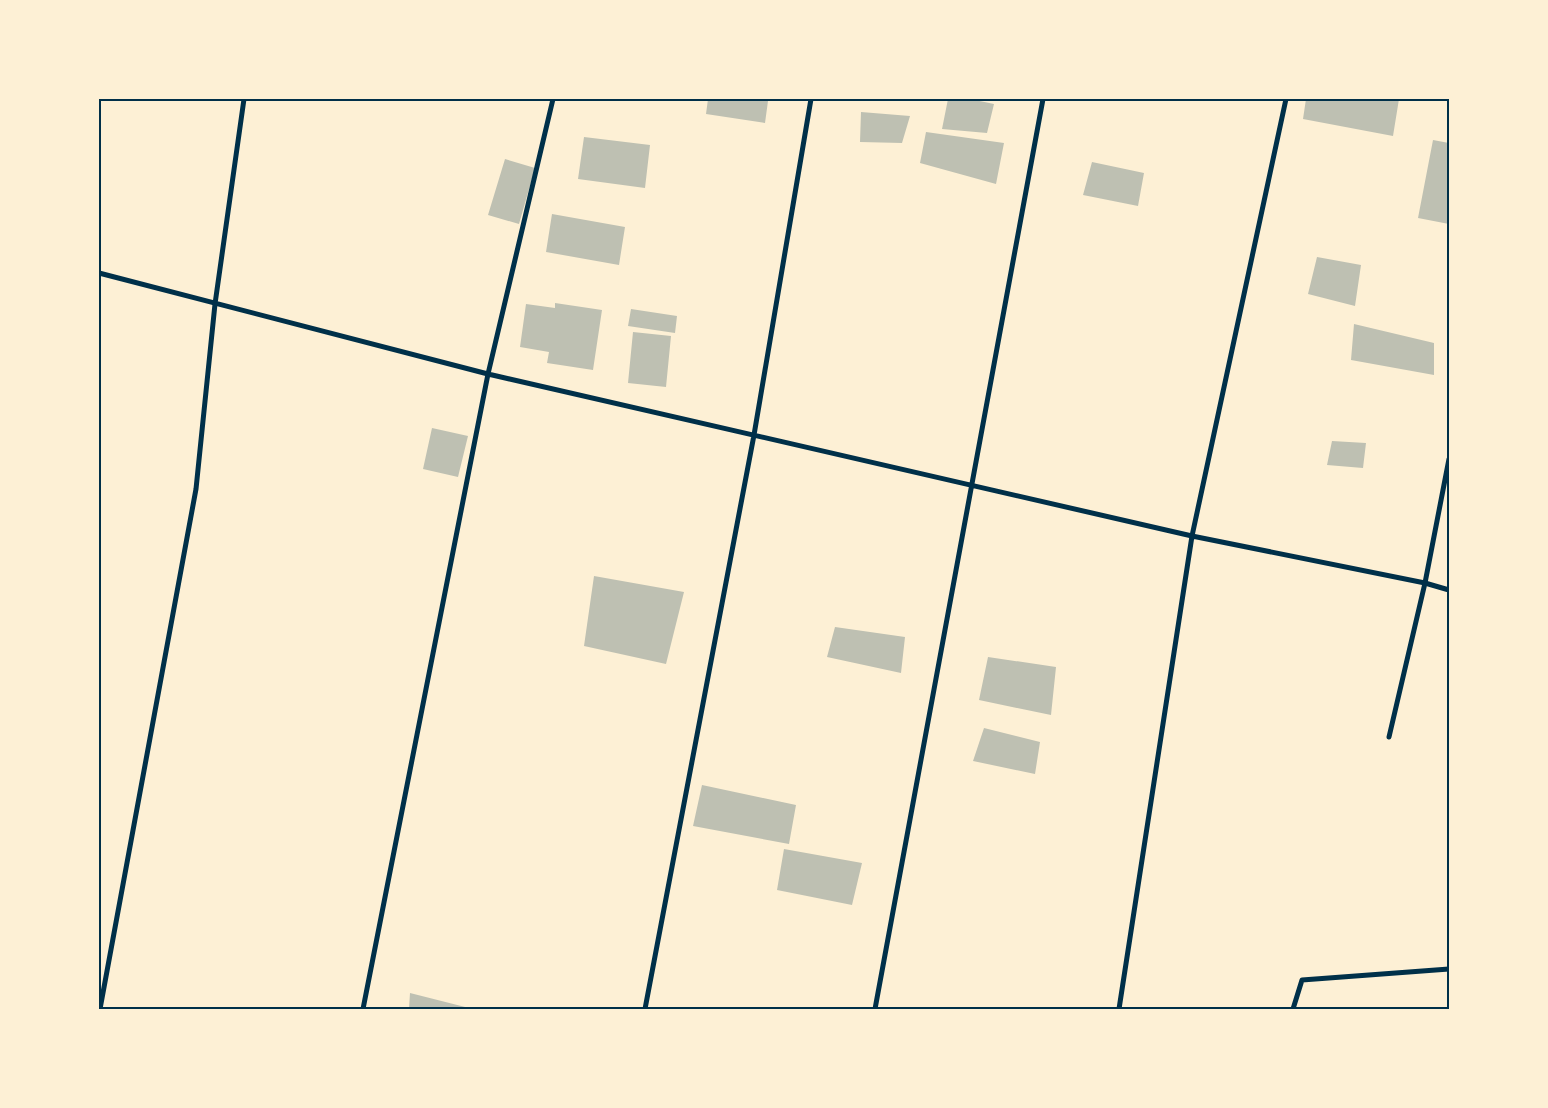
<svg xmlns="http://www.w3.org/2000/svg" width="1548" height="1108" font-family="Arial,sans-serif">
	<rect width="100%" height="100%" fill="#fdf0d5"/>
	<path fill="#bec0b2" d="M708 99H753L768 101 765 123 706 114Z
		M948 99H970L994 104 987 133 942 129Z
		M1306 99H1399L1393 136 1303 119Z
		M861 112 910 116 902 143 860 142Z
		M926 132 1004 143 996 184 920 163Z
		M584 137 650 145 645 188 578 179Z
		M1433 140 1449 143V224L1418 218Z
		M505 159 535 168 519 224 488 215Z
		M1092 162 1144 173 1138 206 1083 195Z
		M552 214 625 227 619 265 546 252Z
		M1317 257 1361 265 1355 306 1308 294Z
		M555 303 602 310 593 370 547 363 549 352 520 347 526 304 555 308Z
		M631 309 677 316 675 333 628 326Z
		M1354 324 1434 343V375L1351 360Z
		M633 332 671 336 666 387 628 383Z
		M432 428 468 436 458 477 423 469Z
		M1332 441 1366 443 1363 468 1327 465Z
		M594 576 684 592 666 664 584 646Z
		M835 627 905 637 901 673 827 657Z
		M988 657 1056 667 1051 715 979 700Z
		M984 728 1040 742 1035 774 973 761Z
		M702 785 796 805 789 844 693 826Z
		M784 849 862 863 852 905 777 890Z
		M410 993 473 1009H409Z"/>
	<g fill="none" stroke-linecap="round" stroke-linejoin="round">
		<path stroke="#003049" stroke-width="5" d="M99 273 488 374 1192 536 1425 583 1449 590
			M1389 737 1425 583 1449 459
			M100 1009 196 489 215 304 244 99
			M363 1009 488 374 553 99
			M645 1009 754 435 811 99
			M875 1009 1043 99
			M1119 1009 1192 536 1286 99
			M1293 1009 1302 980 1449 969"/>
	</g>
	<rect width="1548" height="1108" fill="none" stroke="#fdf0d5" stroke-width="200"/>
	<rect x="100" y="100" width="1348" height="908" fill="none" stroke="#003049" stroke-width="2"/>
</svg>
